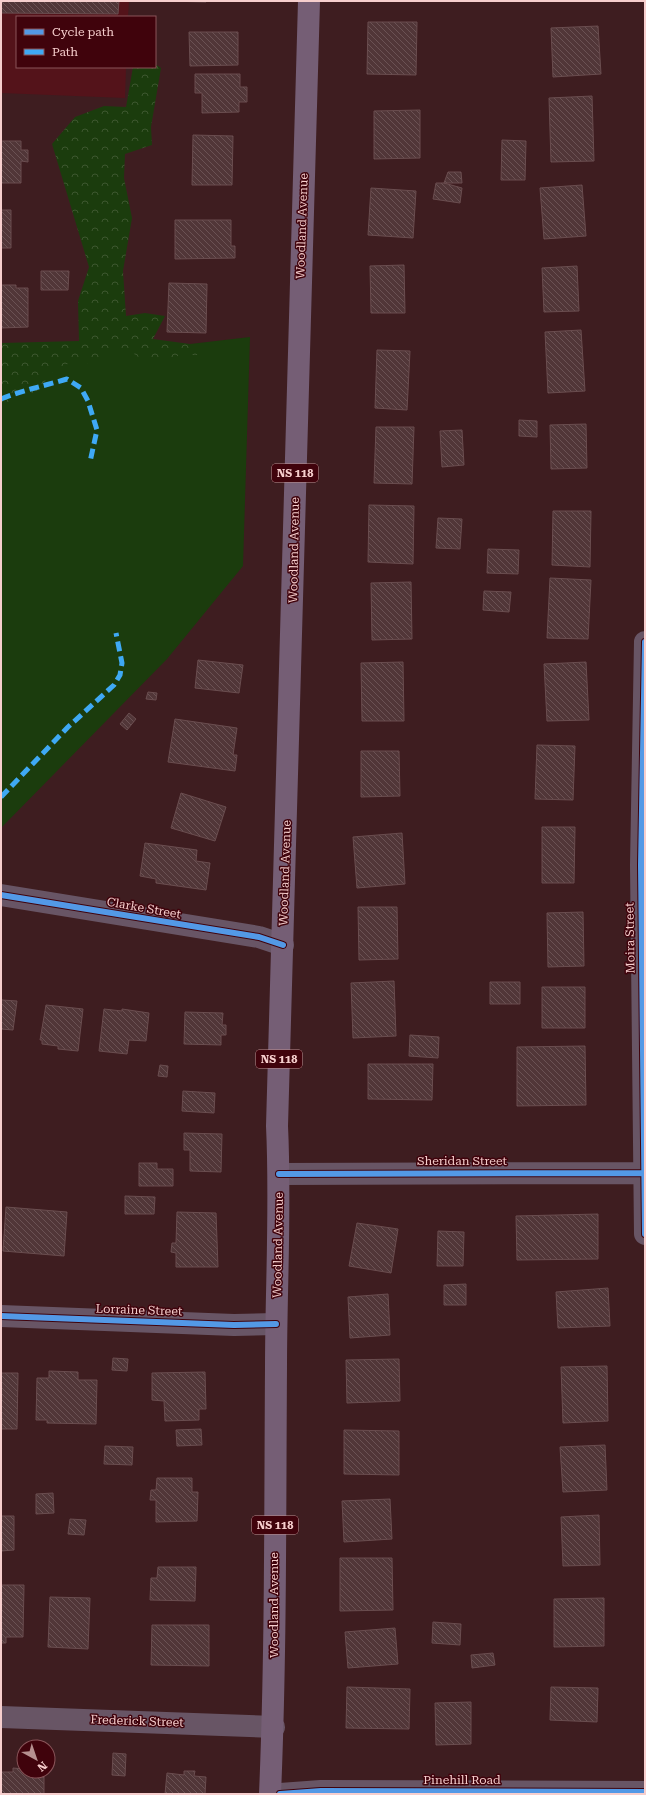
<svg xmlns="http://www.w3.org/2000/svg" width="646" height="1795" font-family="'Roboto Serif',serif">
	<defs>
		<pattern id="forest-crowns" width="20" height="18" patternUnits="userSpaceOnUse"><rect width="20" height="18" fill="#1b3c0d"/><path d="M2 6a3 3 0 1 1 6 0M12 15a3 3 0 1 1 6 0" fill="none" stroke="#3d572f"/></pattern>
		<pattern id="building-back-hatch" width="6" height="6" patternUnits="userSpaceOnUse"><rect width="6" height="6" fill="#513638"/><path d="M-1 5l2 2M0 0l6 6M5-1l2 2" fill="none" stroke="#6b5254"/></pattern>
	</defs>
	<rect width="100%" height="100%" fill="#3e1d20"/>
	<path fill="#54131a" d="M1 1H129L128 17H17V67H126L125 98 1 93Z"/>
	<path fill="#1b3c0d" d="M250 337 243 566 167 659 1 828V343L190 344Z"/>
	<path fill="url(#forest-crowns)" d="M155 64 161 68 151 127 152 145 125 154 124 178 132 218 123 271 126 316 145 313 165 316 153 339 190 344 200 347 197 355C191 355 184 355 178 356 159 359 149 368 132 352L113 351 90 366 83 358 55 369 34 395 18 397 1 406V343L79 341 78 301 89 267 52 144 75 117 104 106 126 107 133 67H155Z"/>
	<path fill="url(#building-back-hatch)" stroke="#6a4d4f" d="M1 1H119L118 14 1 13Z
		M166 1H206V2Z
		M368 22H417L416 75 367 74Z
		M598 26 601 74 553 77 551 28Z
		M189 32H238V65L190 66Z
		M195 74H240V87H247V102H239V112L202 113V93H195Z
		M592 96 594 161 551 162 549 98Z
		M420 110V158L374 159V111Z
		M193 135 233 136 232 185H192Z
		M502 140 526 141 525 180H501Z
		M1 141H21V150H28V162L21 161V183H1Z
		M448 172H461L462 183H444Z
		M436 183H444L462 188 460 203 433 199Z
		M582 185 586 236 544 239 540 188Z
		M371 188 416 191 413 238 368 235Z
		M1 210H11V248H1Z
		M175 220H231V246H235V258L175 259Z
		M404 265 405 313H371L370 266Z
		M577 266 579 311 544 312 542 268Z
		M41 271H69L68 290H41Z
		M169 283 207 284 206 333 167 332Z
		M1 285H16V288H28V327L1 328Z
		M581 330 585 391 548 393 545 332Z
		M377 350 410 351 407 410 375 408Z
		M519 420 537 421V437L519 436Z
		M586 424 587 468 551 469 550 425Z
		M376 427H414L412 484 374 483Z
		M462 430 464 465 442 467 440 431Z
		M369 505 414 506 413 564 368 562Z
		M553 511H591L590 567 552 565Z
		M438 518 462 519 460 549 436 548Z
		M488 549 519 550 518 574 487 573Z
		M550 578 591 580 588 639 547 638Z
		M411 582 412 639 372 640 371 583Z
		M484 591 511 592 509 612 483 610Z
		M198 660 243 665 239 693 195 688Z
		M403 662 404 721H362L361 663Z
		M586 662 589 720 547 721 544 664Z
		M148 692 157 693 156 700 146 699Z
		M129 713 136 719 127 730 120 724Z
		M175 719 237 728 233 755H237L235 771 168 762Z
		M537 745 575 746 573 800 535 799Z
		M361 751H399L400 796 361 797Z
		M181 793 226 807 215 841 171 828Z
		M542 827H575L574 883H542Z
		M402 833 405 884 357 888 353 837Z
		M145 843 197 850 196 861 210 863 206 890 156 883V879L140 876Z
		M358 907H397L398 959 359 960Z
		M583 912 584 966 548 967 547 913Z
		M394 981 396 1036 353 1038 351 983Z
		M490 982H520V1004H490Z
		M542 987H585V1028H542Z
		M1 997 2 1000 17 1001 13 1030 1 1029Z
		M46 1005 83 1009 78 1051 58 1049V1046L42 1044V1040H40Z
		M104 1009 122 1011V1009L149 1013 146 1041 129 1040 127 1054 99 1051Z
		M185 1012 223 1013 222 1025H226V1035H221V1045L184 1044Z
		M410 1035 439 1037 438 1058 409 1056Z
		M585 1046 586 1105 517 1106V1047Z
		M368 1064H433L432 1100 368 1099Z
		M160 1065 168 1066 167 1077 158 1076Z
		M183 1091 215 1093 214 1113 182 1111Z
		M184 1133 222 1134 221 1172 190 1171V1150H184Z
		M139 1163H157V1169H173V1186H139Z
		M125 1196 155 1197 154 1214H125Z
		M6 1207 67 1212 64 1256 3 1251Z
		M177 1212 216 1213 218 1267H176V1253L171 1252 172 1243H176Z
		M598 1214V1259L517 1260 516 1216Z
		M357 1223 398 1229 391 1273 349 1266Z
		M438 1231 464 1232 463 1266H437Z
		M466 1284V1305H444V1285Z
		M608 1288 610 1326 558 1328 556 1292Z
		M388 1294 390 1335 350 1338 348 1297Z
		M113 1358 128 1359 127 1371 112 1370Z
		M399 1359 400 1401 347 1403 346 1360Z
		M607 1366 608 1421 563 1423 561 1367Z
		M49 1371 78 1372V1380H97L96 1424 47 1423V1420H36L37 1378H49Z
		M205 1372 206 1409H199V1420L165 1421 164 1401 152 1400V1373Z
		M1 1373H18L17 1429H1Z
		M201 1429 202 1445 177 1446 176 1430Z
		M344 1430 399 1431V1475L344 1474Z
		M605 1445 607 1490 563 1492 560 1447Z
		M105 1446 133 1447 132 1465 104 1464Z
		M157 1478H192V1492H198L197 1521 156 1522V1500H150L151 1490H156Z
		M53 1493 54 1513 36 1514V1494Z
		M390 1499 392 1539 344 1542 342 1501Z
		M599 1515 600 1565 563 1566 561 1517Z
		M1 1516H14V1550L1 1551Z
		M70 1519 86 1520 84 1535 68 1534Z
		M340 1558H392L393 1610 340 1611Z
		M158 1567H196L195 1601 150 1600 151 1578H157Z
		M1 1585H24L23 1637H6V1643H1Z
		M50 1597 90 1598 88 1649 48 1647Z
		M604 1598V1646L554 1647V1599Z
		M433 1622 461 1624 460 1645 432 1643Z
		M152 1625H209V1666L151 1665Z
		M395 1628 398 1664 348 1668 345 1632Z
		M493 1653 495 1665 472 1668 471 1655Z
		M347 1687 410 1689 409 1729 346 1728Z
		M551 1687 598 1688 597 1722 550 1720Z
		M471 1702V1744L436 1745 435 1703Z
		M113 1753 126 1754 125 1776 112 1775Z
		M13 1768 24 1769V1771H44V1794H1V1772H13Z
		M184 1771H195L194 1776 206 1777 205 1794H165L167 1773 184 1775Z"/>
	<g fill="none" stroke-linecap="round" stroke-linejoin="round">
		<path stroke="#685565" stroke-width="22" d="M645 642 641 865 645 1234
			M1 895 259 937 283 945
			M279 1174 645 1173
			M1 1316 234 1325 276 1324
			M1 1717 274 1727
			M280 1794 321 1791 645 1792"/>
		<path stroke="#755e75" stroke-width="22" d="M270 1794C276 1652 275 1510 276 1368 276 1287 281 1207 277 1126L309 1"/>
		<path stroke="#3fa9f5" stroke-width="5" stroke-dasharray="10 5" stroke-linecap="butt" d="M1 399C23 390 44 386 67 379L81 388 88 401 97 430 90 462
			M1 797 68 727 114 685 120 675 122 663 116 633"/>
		<g stroke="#40030c" stroke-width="8">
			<path id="cycleway" d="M645 642 641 865 645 1234
				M1 895 259 937 283 945
				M279 1174 645 1173
				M1 1316 234 1325 276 1324
				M280 1794 321 1791 645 1792"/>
		</g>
		<use href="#cycleway" stroke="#5399e6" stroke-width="6"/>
	</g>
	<g text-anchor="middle" stroke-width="3" stroke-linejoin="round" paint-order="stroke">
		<g fill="#40030c" stroke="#bf9193" stroke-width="1">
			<rect x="272" y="464" width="46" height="18" rx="3"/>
			<rect x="256" y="1050" width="46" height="18" rx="3"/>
			<rect x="252" y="1516" width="46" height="18" rx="3"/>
		</g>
		<g font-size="11" font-weight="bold" fill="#f6cecd">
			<text x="295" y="477">NS 118</text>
			<text x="279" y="1063">NS 118</text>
			<text x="275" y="1529">NS 118</text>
		</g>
		<g font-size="12" fill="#f6cecd" stroke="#40030c">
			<text transform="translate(302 226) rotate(-88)" y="4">Woodland Avenue</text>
			<text transform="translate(294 550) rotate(-89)" y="4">Woodland Avenue</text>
			<text transform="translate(285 873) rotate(-88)" y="4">Woodland Avenue</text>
			<text transform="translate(144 908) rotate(10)" y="4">Clarke Street</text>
			<text transform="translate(630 938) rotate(-91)" y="4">Moira Street</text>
			<text x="462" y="1165">Sheridan Street</text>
			<text transform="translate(278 1245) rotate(-89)" y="4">Woodland Avenue</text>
			<text transform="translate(139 1310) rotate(2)" y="4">Lorraine Street</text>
			<text transform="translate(274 1605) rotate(-90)" y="4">Woodland Avenue</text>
			<text transform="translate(137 1721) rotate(2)" y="4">Frederick Street</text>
			<text x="462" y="1784">Pinehill Road</text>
		</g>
	</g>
	<rect width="646" height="1795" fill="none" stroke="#f6cecd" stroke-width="4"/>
	<rect x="16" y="16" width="140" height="52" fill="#40030c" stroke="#895459"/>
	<rect x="24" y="29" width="20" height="6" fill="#5399e6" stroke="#895459"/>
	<text x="52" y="36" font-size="12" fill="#f6cecd">Cycle path</text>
	<rect x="24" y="49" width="20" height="6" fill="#3fa9f5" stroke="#895459"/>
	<text x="52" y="56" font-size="12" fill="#f6cecd">Path</text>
	<g transform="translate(36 1759) rotate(140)"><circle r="19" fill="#40030c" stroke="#895459"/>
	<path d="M0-3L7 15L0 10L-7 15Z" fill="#b69090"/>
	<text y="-6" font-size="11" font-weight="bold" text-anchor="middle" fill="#f6cecd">N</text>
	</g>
</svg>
